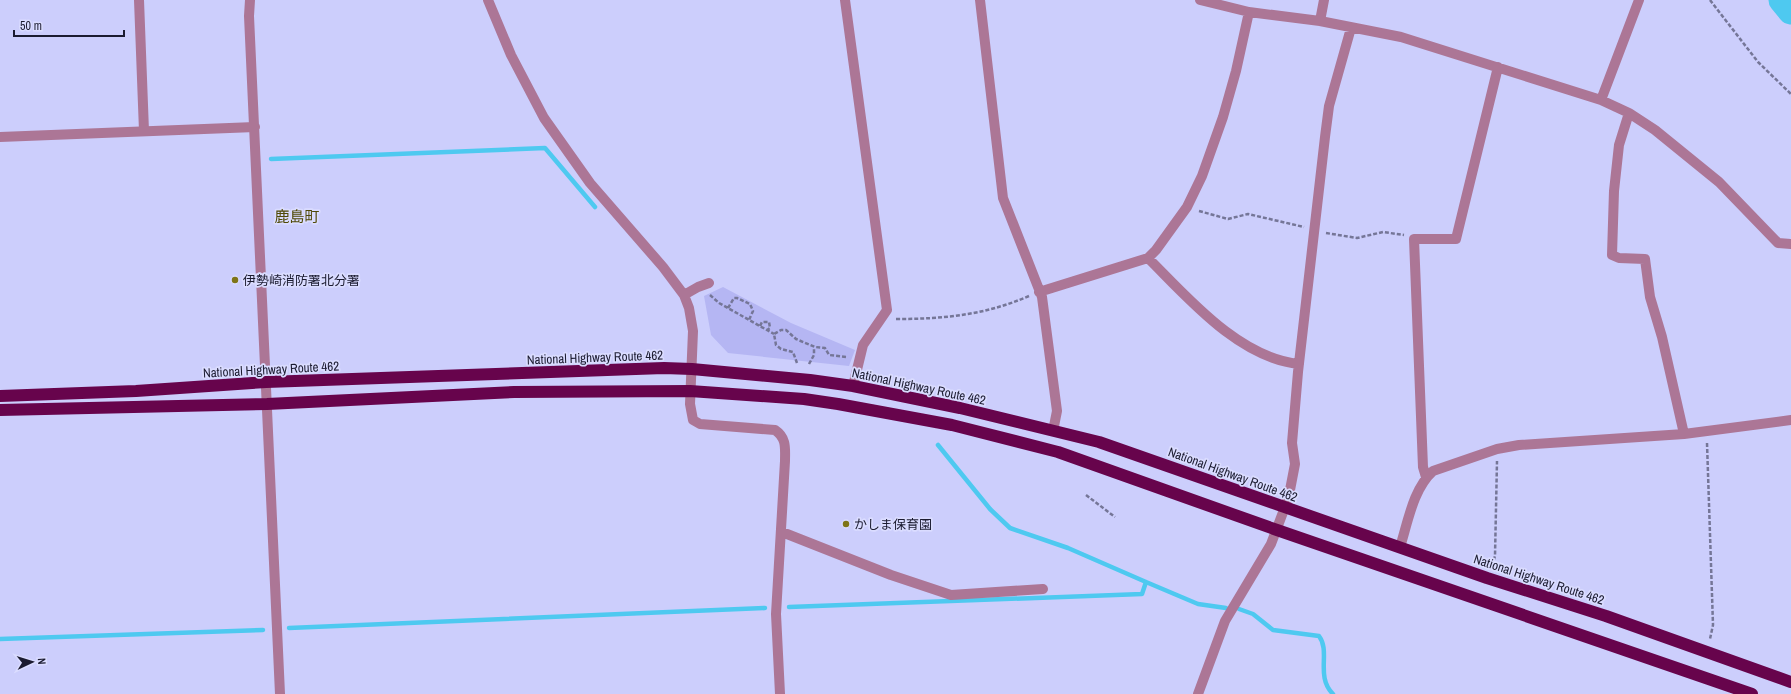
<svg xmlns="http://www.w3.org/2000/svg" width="1791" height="694" font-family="'Archivo Narrow','Noto Sans JP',sans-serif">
	<rect width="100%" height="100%" fill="#cccefc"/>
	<path fill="#b5b6f3" d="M723 287 791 323 855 350 849 366 728 353 711 335 704 296Z"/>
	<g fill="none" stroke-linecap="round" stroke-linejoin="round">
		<path stroke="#4ec9f0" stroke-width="4.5" d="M271 159 545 148 595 207
			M938 445 990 509 1010 528 1068 548 1146 582
			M789 607 1142 594 1146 582 1198 604 1226 608
			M1239 609 1253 614 1273 630 1319 636C1331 652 1315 676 1333 694
			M289 628 765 608
			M0 639 263 630"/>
		<path stroke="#4ec9f0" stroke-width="27" d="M1782 0 1791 11"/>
		<path stroke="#757697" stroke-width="2.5" stroke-dasharray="4 2" stroke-linecap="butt" d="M1710 0 1758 62 1791 94
			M1199 211 1228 219 1248 214 1304 227
			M1326 233 1357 238 1383 232 1404 235
			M710 295 719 303 774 334
			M728 308 734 298H737L750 304 753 311 749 320
			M896 319C944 319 985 315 1029 296
			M760 326 762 322H769L770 328 767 330
			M797 363 793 352 781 349 776 345 774 334 781 330H786L796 339 815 347 825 348 829 355 847 357
			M809 364 814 355V348
			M1707 443 1713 625 1710 639
			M1086 495 1115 517
			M1492 566 1495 556 1497 461"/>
		<path stroke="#ac7696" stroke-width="10" d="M139 0 144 131
			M250 0 249 16 280 694
			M488 0 511 55 544 118 590 183 663 267 684 295 689 308 693 331 690 404 693 420 700 424 775 430C787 438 785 449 785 461L776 614 780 694
			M845 0 887 310 863 345 853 386
			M980 0 1003 198 1042 297 1057 411 1053 431
			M1200 0 1249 12 1320 21 1401 37 1601 100 1629 113 1655 130 1719 182 1778 243 1791 244
			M1320 21 1324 0
			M1601 100 1639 0
			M1629 113 1619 145 1614 191 1612 255 1619 258 1645 259 1650 297 1662 337 1684 434
			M0 137 255 127
			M1148 258C1188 298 1239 358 1299 364
			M1039 292 1148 258 1156 250 1187 207 1202 176 1223 117 1236 71 1249 12
			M684 295 698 287 709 283
			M1426 477 1423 467 1414 239H1456L1498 67
			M781 533 787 534 891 575 951 595 1043 589
			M1400 547C1408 522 1413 489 1433 471L1497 449 1519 445 1684 434 1791 420
			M1198 694 1225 621 1271 544 1285 507 1290 490 1295 464 1292 443 1298 372 1325 137 1329 106 1351 28"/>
		<path stroke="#67044c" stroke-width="12" d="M0 396 136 391 266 382 664 368 692 369 810 380 853 386 960 408 1099 442 1487 578 1606 616 1791 682
			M0 410 267 404 514 392 690 391 804 399 838 404 952 425 1058 452 1277 530 1752 694"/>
	</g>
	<g fill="#7e7417" stroke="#dadcff" stroke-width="1.5">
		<circle cx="235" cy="280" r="4"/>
		<circle cx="846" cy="524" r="4"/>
	</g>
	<g text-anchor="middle" stroke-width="3.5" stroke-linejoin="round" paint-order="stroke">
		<g font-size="13" fill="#1b1b30" stroke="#dadcff" text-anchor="start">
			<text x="243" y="285">伊勢崎消防署北分署</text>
			<text x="854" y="529">かしま保育園</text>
		</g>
		<g font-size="13" fill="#1b1b30" stroke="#dadcff">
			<text transform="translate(595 357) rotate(-2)" y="5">National Highway Route 462</text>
			<text transform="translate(271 369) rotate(-3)" y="5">National Highway Route 462</text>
			<text transform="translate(919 386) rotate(12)" y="5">National Highway Route 462</text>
			<text transform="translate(1233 474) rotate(20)" y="5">National Highway Route 462</text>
			<text transform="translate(1539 579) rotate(18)" y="5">National Highway Route 462</text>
		</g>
		<g font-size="15" fill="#504907" stroke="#dadcff">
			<text x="297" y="222">鹿島町</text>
		</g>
	</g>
	<g transform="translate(32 662) rotate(86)" stroke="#dadcff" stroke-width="3" paint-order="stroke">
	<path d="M0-3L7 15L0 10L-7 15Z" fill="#1b1b30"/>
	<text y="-6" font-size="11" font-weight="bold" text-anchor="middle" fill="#1b1b30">N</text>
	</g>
	<path d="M14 30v6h110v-6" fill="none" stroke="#1b1b30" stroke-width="2"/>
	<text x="20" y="30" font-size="12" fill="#1b1b30" stroke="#dadcff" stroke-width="3" paint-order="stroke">50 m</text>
</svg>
